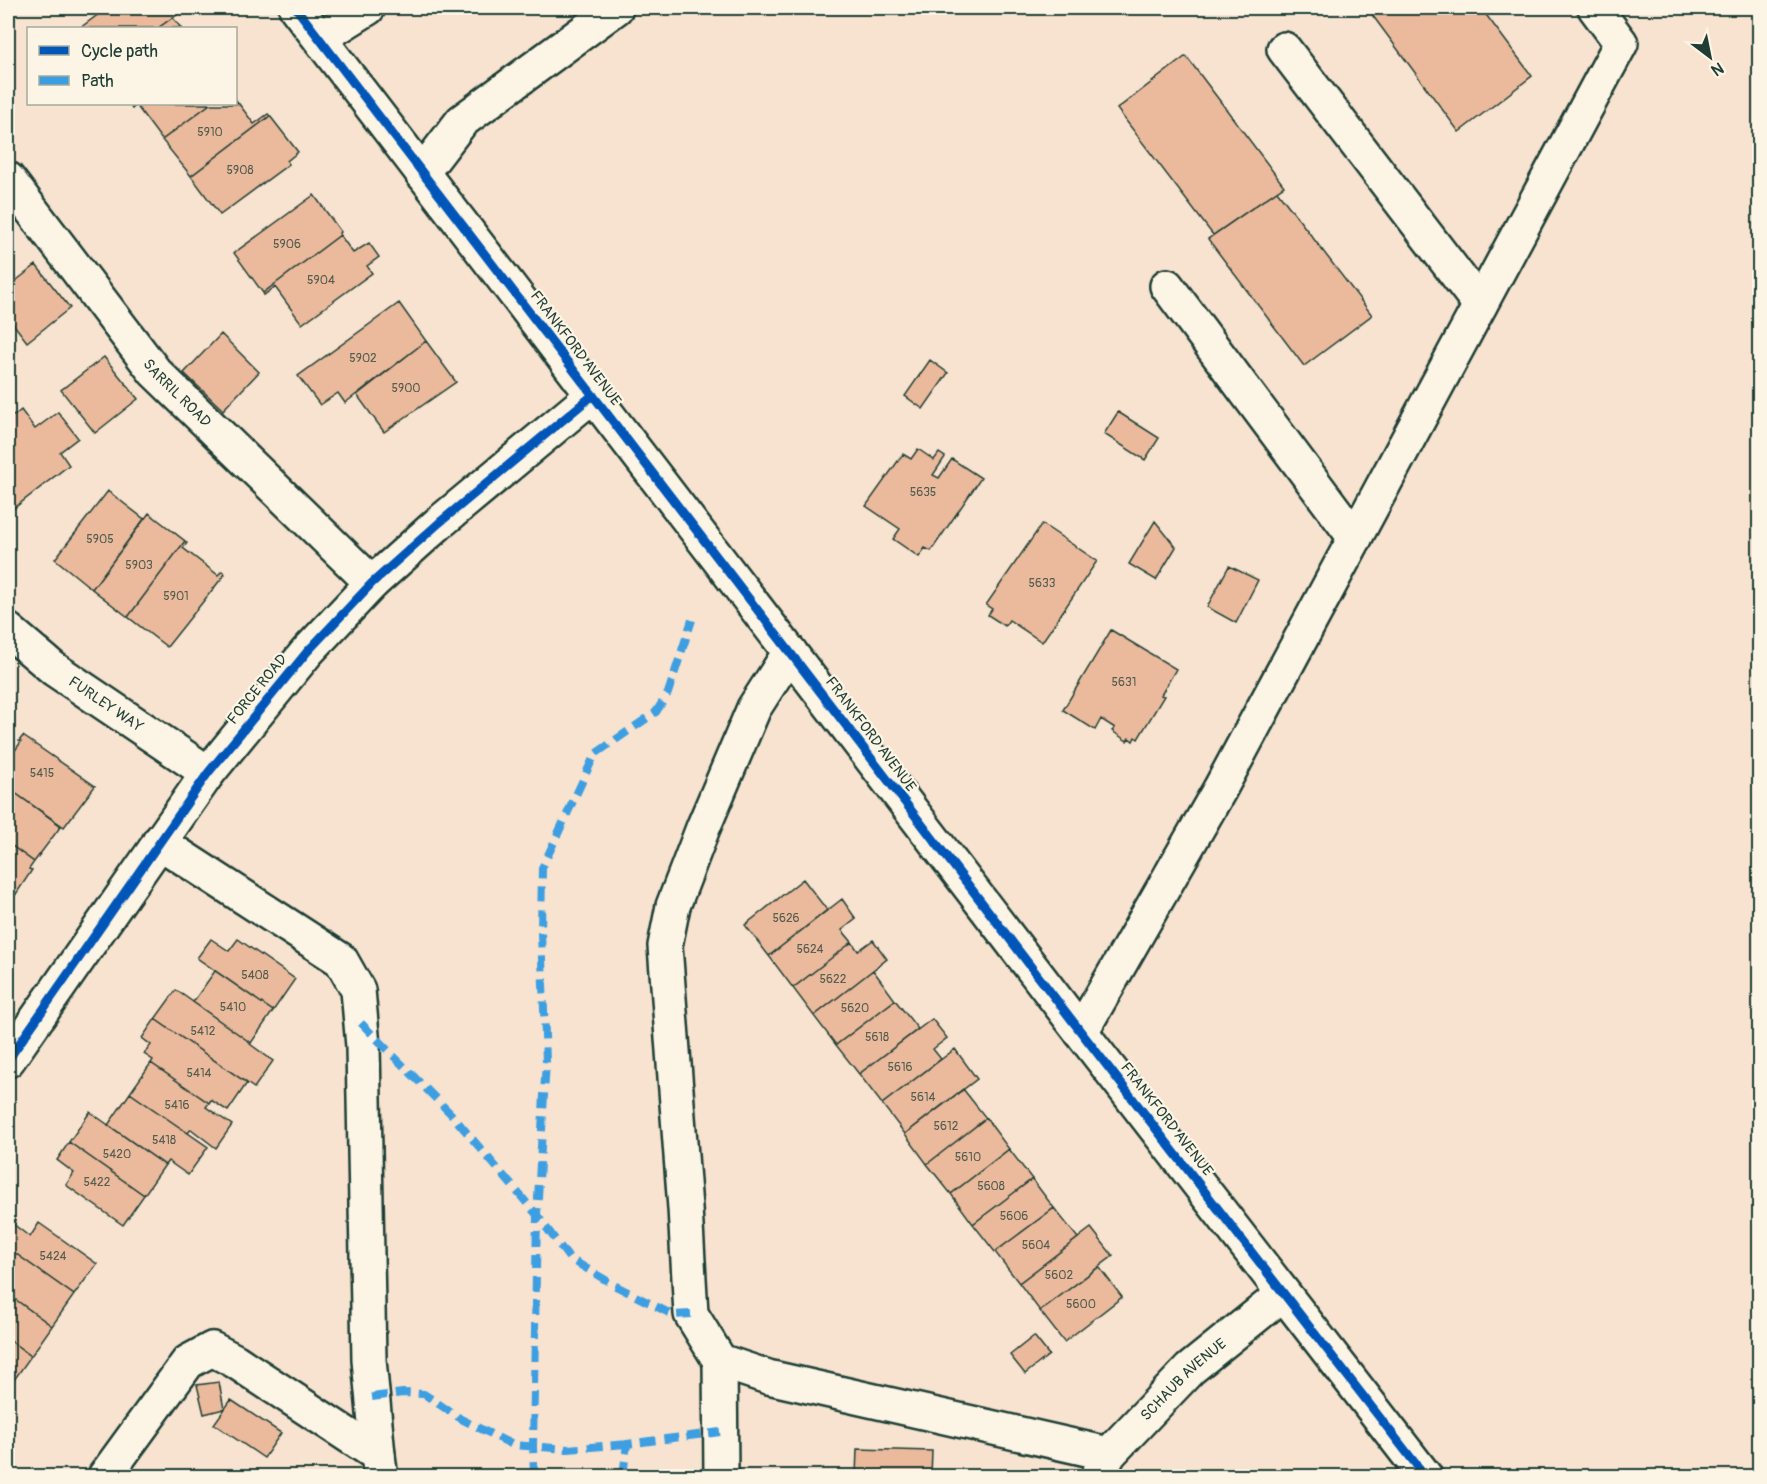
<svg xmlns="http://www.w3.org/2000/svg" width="1767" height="1484" font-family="Pangolin,sans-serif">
	<rect width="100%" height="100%" fill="#f7e3cf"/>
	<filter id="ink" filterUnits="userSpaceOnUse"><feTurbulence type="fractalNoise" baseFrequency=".0167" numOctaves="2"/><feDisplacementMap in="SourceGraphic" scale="12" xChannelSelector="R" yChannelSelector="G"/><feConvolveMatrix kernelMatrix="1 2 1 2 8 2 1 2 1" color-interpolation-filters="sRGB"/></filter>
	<g filter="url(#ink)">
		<path fill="#ebba9c" stroke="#1f3d34" stroke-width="1.5" d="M107 8H186L158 28H80Z
			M186 8 173 18 181 28H158Z
			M1367 8H1481L1532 76 1459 132Z
			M1186 56 1284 186 1213 235 1117 109Z
			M236 100 254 124 268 114 270 116 191 176 162 140 210 104H236Z
			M136 104H210L162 140 136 105 132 109 131 107Z
			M270 116 298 152 287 161 289 164 220 215 191 176Z
			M1277 191 1372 315 1304 366 1208 239Z
			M314 195 341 232 339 233 340 235 263 293 234 253Z
			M340 235 353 253 369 243 379 257 367 266 372 273 302 324 275 287 264 295 263 293Z
			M36 265 70 308 27 342 8 317V287Z
			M399 303 426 341 345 403 338 393 320 405 298 376Z
			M221 334 259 372 223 410 184 373Z
			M426 341 456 382 384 432 357 395Z
			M104 357 138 399 95 433 61 390Z
			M930 360 948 373 923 409 905 396Z
			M21 410 35 429 58 412 78 438 60 452 69 465 9 512 8 510V414L10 411 14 416Z
			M1118 412 1159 438 1145 460 1104 434Z
			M918 449 934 460 939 453 945 457 933 475 939 478 952 459 981 478 931 551 925 548 919 557 893 539 900 529 866 506 903 454 911 459Z
			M108 491 144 519 92 589 55 559Z
			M149 513 185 541 128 617 92 589Z
			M1155 521 1176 547 1156 580 1129 564Z
			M1042 524 1097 561 1042 642 1009 620 1005 626 988 615 992 609 986 605Z
			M185 541 187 543 183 548 218 575 222 571 225 574 167 647 128 617Z
			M1229 566 1258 580 1236 623 1207 607Z
			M1111 630 1176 669 1161 695 1164 696 1138 739 1135 737 1133 741 1129 738 1127 741 1112 731 1115 728 1101 719 1095 730 1063 710Z
			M23 736 95 786 64 827 8 788V760L21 742 19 741Z
			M8 788 61 826 34 862 8 843Z
			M8 843 34 862 29 869 32 870 10 903 8 901Z
			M803 879 827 910 769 956 745 925Z
			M842 899 856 919 842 930 852 942 793 988 769 956Z
			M211 939 229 951 238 939 295 979 273 1011 197 958Z
			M873 940 887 959 814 1016 793 988 852 942 858 951Z
			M873 970 895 1000 836 1045 814 1016Z
			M215 971 273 1011 251 1043 193 1002Z
			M176 990 251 1043 250 1044 273 1061 254 1088 155 1019Z
			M895 1000 918 1029 859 1074 836 1045Z
			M155 1019 247 1083 228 1111 211 1100 209 1103 151 1063 153 1060 144 1054 151 1045 142 1038Z
			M932 1019 947 1038 933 1049 941 1059 882 1104 859 1074Z
			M955 1049 977 1079 905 1134 882 1104Z
			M151 1063 209 1103 206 1107 232 1125 216 1148 191 1129 188 1133 130 1093Z
			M963 1089 986 1118 927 1164 905 1134Z
			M130 1093 208 1147 188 1175 168 1161 165 1165 108 1125Z
			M90 1112 165 1165 144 1195 69 1142Z
			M986 1118 1009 1149 951 1194 927 1164Z
			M69 1142 144 1195 123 1225 66 1185 74 1173 57 1160Z
			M1009 1149 1032 1179 973 1224 951 1194Z
			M1032 1179 1054 1208 995 1252 973 1224Z
			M1054 1208 1078 1238 1019 1283 995 1252Z
			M39 1223 97 1264 74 1295 8 1248V1231L13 1224 30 1237Z
			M1091 1228 1113 1256 1040 1311 1019 1283Z
			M8 1248 74 1295 52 1326 8 1294Z
			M1099 1267 1122 1297 1064 1342 1040 1311Z
			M8 1294 52 1326 31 1356 8 1339Z
			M1034 1336 1049 1355 1025 1374 1010 1355Z
			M8 1339 31 1356 9 1387H8Z
			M219 1382 224 1409 204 1414 197 1385Z
			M231 1400 281 1433 264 1458 214 1424Z
			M857 1449 932 1451 931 1476H856Z"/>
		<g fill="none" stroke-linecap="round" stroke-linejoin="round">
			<g stroke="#1f3d34" stroke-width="38">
				<g id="minor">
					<path d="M296 8 1081 1032 1425 1476"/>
					<path d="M320 38 368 8"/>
					<path d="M1284 49 1480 305"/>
					<path d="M422 173 462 121 616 8"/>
					<path id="s1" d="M8 179 155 372 372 583"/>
					<path d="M1167 286 1355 538"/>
					<path id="s2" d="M8 630 54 669 208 773"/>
					<path d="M790 652 754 708 703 828 673 906 665 946 685 1208 691 1314 720 1361 768 1377 1109 1454"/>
					<path d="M159 842 341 960 358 990 363 1046 369 1360 378 1455"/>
					<path d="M1081 1032 1220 789 1621 43 1595 8"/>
					<path d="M8 1060 208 773 307 652 372 583 439 523 593 395"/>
					<path d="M720 1361 721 1476"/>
					<path d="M105 1476 188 1362 212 1349 235 1361 378 1455 380 1471"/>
					<path id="s3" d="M1098 1476 1109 1454 1190 1369 1283 1294"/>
				</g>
			</g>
			<use href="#minor" stroke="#fcf5e5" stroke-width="33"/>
			<path stroke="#3c9ee2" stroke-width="8" stroke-dasharray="15 8" stroke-linecap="butt" d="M361 1023 452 1115 537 1215 569 1258 614 1285 673 1315 691 1314
				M372 1397 403 1393 424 1394 461 1419 513 1445 568 1449 627 1444
				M534 1476 533 1446 537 1215 546 1061 541 933 542 868 595 754 656 712 668 693 692 620
				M623 1476 627 1444 720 1432"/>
			<g stroke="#fcf5e5" stroke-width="13">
				<path id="cycleway" d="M296 8 1081 1032 1425 1476
					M8 1060 208 773 307 652 372 583 439 523 593 395"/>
			</g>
			<use href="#cycleway" stroke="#0057b8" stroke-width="9"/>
		</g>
	</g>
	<g text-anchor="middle" stroke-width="4.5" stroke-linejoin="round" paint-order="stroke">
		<g font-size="12" fill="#525c4e">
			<text x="210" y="136">5910</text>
			<text x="240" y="174">5908</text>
			<text x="287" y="248">5906</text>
			<text x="321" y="284">5904</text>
			<text x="363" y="362">5902</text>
			<text x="406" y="392">5900</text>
			<text x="923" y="496">5635</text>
			<text x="100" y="543">5905</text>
			<text x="139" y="569">5903</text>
			<text x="1042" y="587">5633</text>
			<text x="176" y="600">5901</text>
			<text x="1124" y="686">5631</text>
			<text x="42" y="777">5415</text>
			<text x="786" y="922">5626</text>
			<text x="810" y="953">5624</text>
			<text x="255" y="979">5408</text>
			<text x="833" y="983">5622</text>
			<text x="233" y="1011">5410</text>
			<text x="855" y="1012">5620</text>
			<text x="203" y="1035">5412</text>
			<text x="877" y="1041">5618</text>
			<text x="900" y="1071">5616</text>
			<text x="199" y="1077">5414</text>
			<text x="923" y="1101">5614</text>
			<text x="177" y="1109">5416</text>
			<text x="946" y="1130">5612</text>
			<text x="164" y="1144">5418</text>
			<text x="117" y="1158">5420</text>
			<text x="968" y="1161">5610</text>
			<text x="97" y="1186">5422</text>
			<text x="991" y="1190">5608</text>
			<text x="1014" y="1220">5606</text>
			<text x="1036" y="1249">5604</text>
			<text x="53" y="1260">5424</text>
			<text x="1059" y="1279">5602</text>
			<text x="1081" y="1308">5600</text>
		</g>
		<g font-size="15" fill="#1f3d34" stroke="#fcf5e5">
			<text transform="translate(576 348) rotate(53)" y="5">FRANKFORD AVENUE</text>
			<text dy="5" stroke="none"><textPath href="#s1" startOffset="273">SARRIL ROAD</textPath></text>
			<text transform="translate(257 689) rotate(-51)" y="5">FORCE ROAD</text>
			<text dy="5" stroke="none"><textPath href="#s2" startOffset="123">FURLEY WAY</textPath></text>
			<text transform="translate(871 734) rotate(53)" y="5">FRANKFORD AVENUE</text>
			<text transform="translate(1167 1119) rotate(52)" y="5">FRANKFORD AVENUE</text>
			<text dy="5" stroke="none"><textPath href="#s3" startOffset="130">SCHAUB AVENUE</textPath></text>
		</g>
	</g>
	<rect width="1767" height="1484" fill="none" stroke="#fcf5e5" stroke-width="30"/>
	<rect x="15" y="15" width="1737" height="1454" fill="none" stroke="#1f3d34" stroke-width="2" filter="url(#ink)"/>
	<rect x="27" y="27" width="210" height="78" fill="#fcf5e5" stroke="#a4ab9e" stroke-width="1.5"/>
	<rect x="39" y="46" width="30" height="9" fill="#0057b8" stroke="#a4ab9e" stroke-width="1.5"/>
	<text x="81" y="57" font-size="18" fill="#1f3d34">Cycle path</text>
	<rect x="39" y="76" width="30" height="9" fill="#3c9ee2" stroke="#a4ab9e" stroke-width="1.5"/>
	<text x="81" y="87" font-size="18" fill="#1f3d34">Path</text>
	<g transform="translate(1710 57) rotate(148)" stroke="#fcf5e5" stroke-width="4.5" paint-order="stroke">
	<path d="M0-4.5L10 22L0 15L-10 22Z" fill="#1f3d34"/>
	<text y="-9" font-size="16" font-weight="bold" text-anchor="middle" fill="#1f3d34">N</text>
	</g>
</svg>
